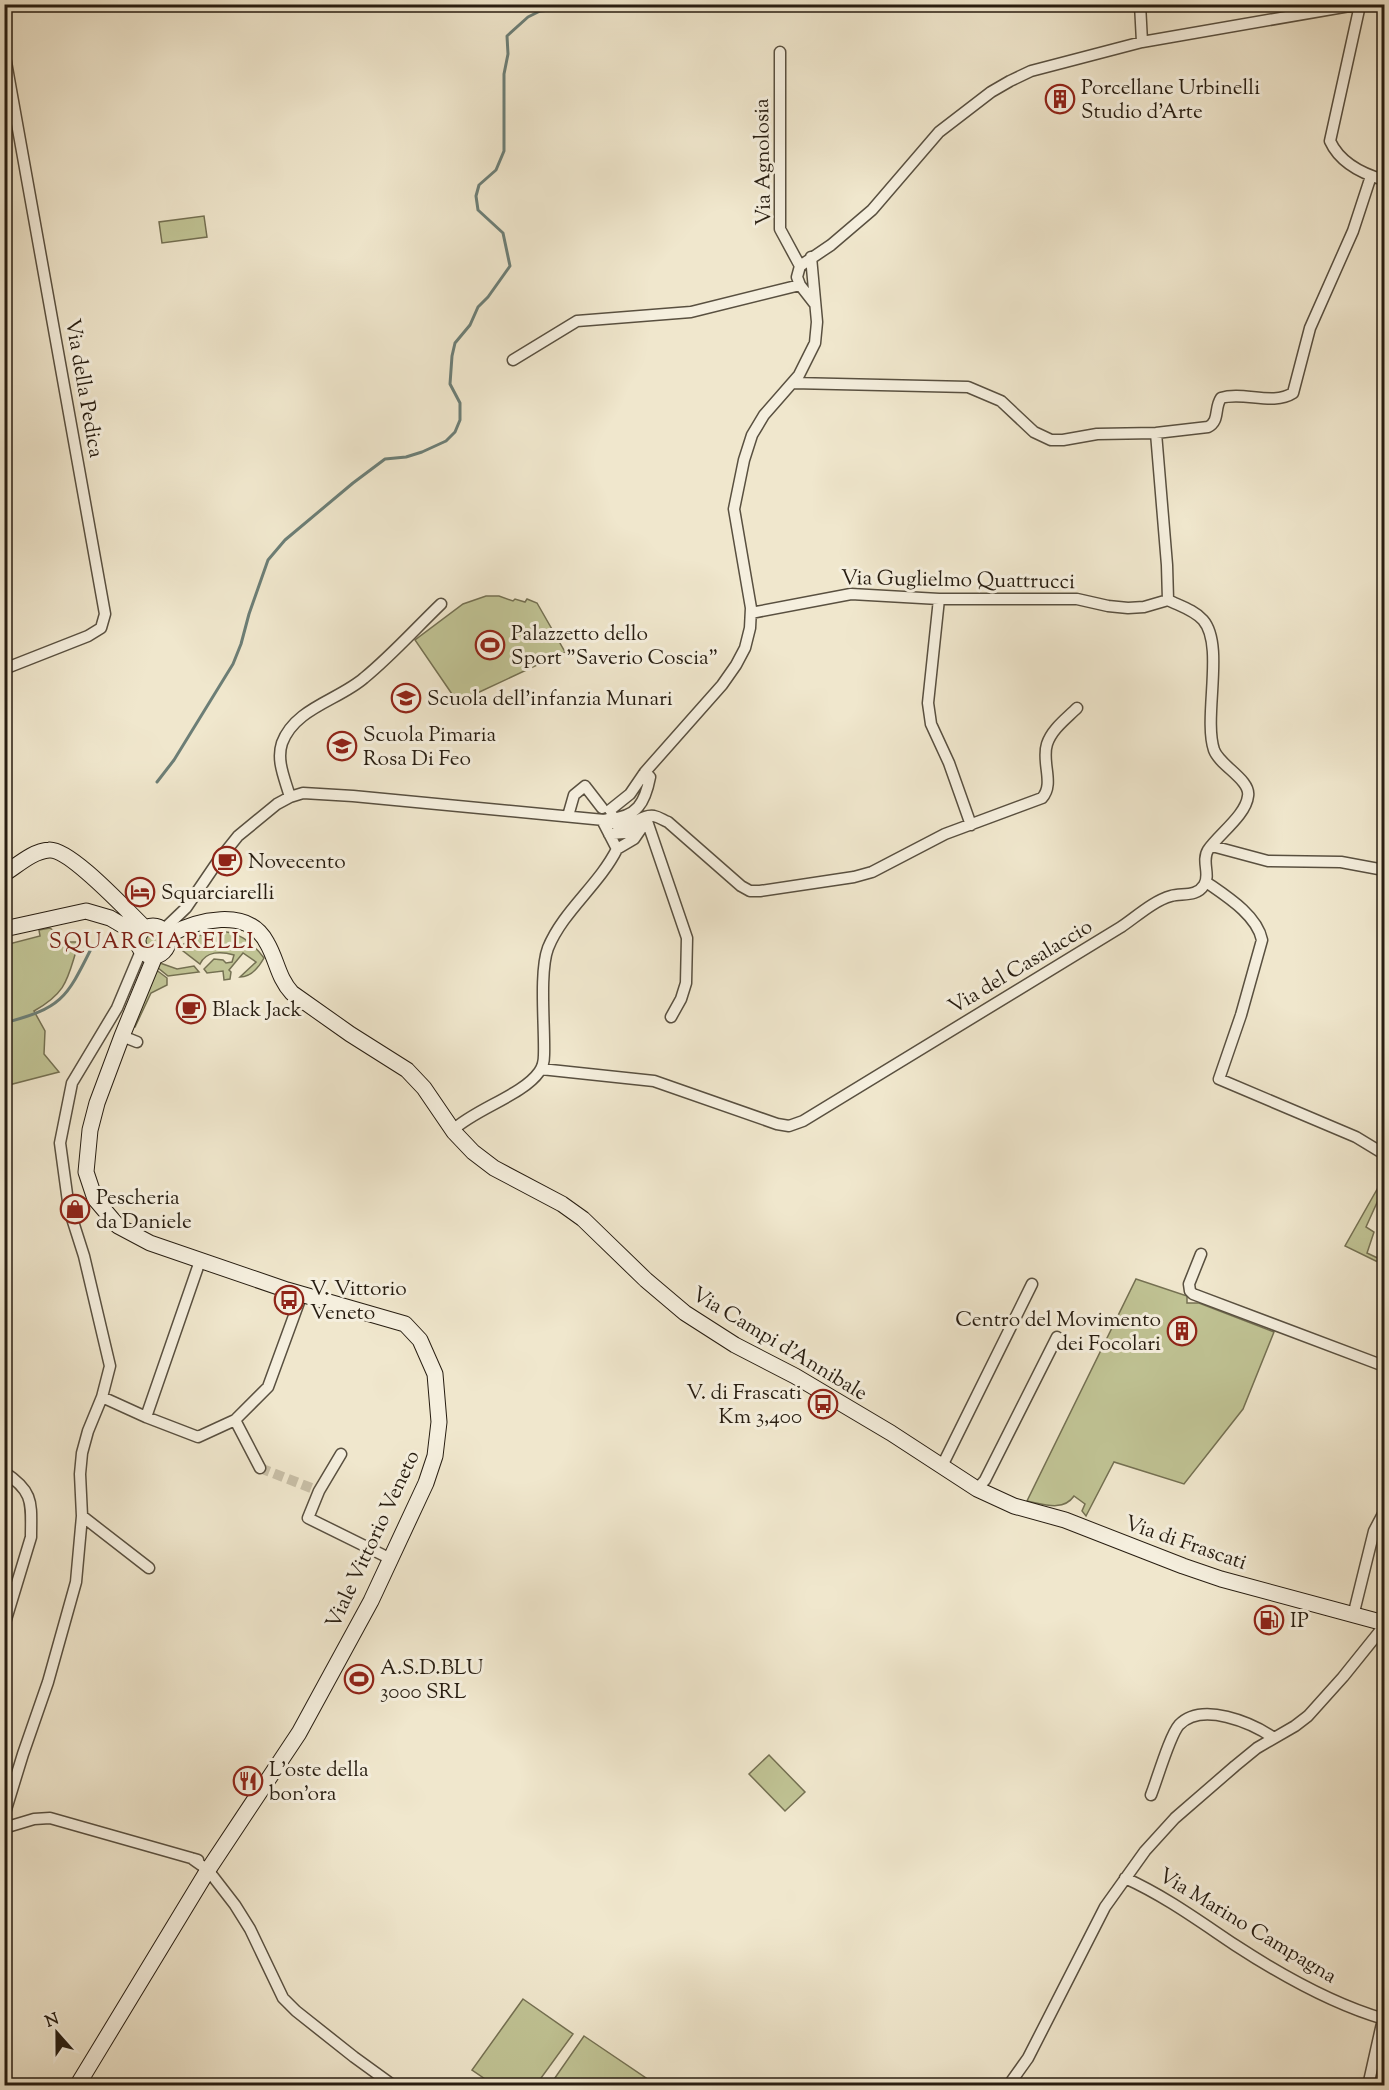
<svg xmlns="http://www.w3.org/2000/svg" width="1389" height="2090" font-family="'Sorts Mill Goudy',serif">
	<rect width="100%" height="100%" fill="#f0e7cd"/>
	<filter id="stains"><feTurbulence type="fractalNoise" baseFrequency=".00333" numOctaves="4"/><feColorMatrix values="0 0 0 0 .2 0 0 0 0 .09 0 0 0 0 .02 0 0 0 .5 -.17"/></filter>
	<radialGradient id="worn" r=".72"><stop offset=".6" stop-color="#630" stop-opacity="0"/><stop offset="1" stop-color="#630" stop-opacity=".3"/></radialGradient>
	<path fill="#c0c394" stroke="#747052" stroke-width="1.5" d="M204 216 207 237 162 243 159 222Z
		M486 596H499L513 601 515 599 525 602 527 599 537 603 565 652 473 695 466 697 452 694 415 640 463 604Z
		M50 928 54 931V942H79C67 978 69 991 34 1011L45 1031 44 1054 59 1072 5 1086V945L40 936 39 930Z
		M216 931C238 931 251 941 264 958 259 967 252 977 240 977L256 962 243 953 229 970 231 972 230 979 224 980 223 971 207 973 204 969 214 959 223 960 226 963 232 962 234 955C221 951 206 951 200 964L178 947 201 935Z
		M144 941a9 9 0 1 1 18 0a9 9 0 1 1-18 0Z
		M160 963 177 969 194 966 199 972 168 976 157 967Z
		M155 969 167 978V985L151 993 135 1027H133Z
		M1384 1177V1187L1366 1227 1374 1232 1367 1253 1384 1261V1265L1345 1246Z
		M1136 1279 1187 1296V1303H1199L1274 1332 1243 1409 1184 1484 1114 1462 1086 1516 1082 1511 1085 1504 1074 1496C1063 1512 1043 1504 1027 1501Z
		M769 1755 805 1792 785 1811 749 1774Z
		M523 1999 573 2034 536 2085H494L472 2070Z
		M584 2036 646 2078 641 2085H550Z"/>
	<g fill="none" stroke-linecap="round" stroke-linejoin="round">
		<path stroke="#6c7e76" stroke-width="3" d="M157 782 174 760 233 664 241 644 249 614 268 560 285 540 353 483 385 459 406 457 422 452 446 441 455 432 460 420V403L450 384 452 356 455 343 470 325 478 307 488 297 510 266 503 233 478 210 476 196 479 185 496 170 504 151V74L508 54 507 36 528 17 540 11 617 4
			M4 1023C62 1008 66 999 92 947"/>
		<path stroke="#c8bfa7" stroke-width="10" stroke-dasharray="10 5" stroke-linecap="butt" d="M260 1468 319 1491"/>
		<g stroke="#595040" stroke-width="13">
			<path id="street" d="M1140 4 1142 42
				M1360 5 1330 141C1340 163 1363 174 1384 180
				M4 51 105 614 101 628 88 636 4 669
				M780 52V229L800 266
				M814 303 800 285 797 277 800 266 831 245 872 210 939 132 991 92 1010 81 1031 71 1142 42 1361 4
				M513 360 577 321 691 312 800 285
				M793 383 968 387 1001 401 1034 432 1051 440H1063L1097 434 1156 433 1208 427C1220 421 1214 408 1221 398 1243 391 1273 406 1293 393L1310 328 1353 231 1371 176
				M1156 433 1167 565 1168 600
				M939 599 928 703 931 724 949 763 971 825
				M751 613 851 594 939 599H1077L1108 606 1128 608 1144 607 1168 600
				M290 797C285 779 276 761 282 743 295 708 339 700 364 678 391 656 415 629 441 604
				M610 810 630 794 645 772 722 685 736 665 745 648 750 628 751 608 734 509 744 460 752 435 764 415 799 375 815 343 817 322 811 257
				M568 816 574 795 585 786 602 808
				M609 819C637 817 645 803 650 777L645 772
				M608 820C629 835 637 814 654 816 659 817 663 820 668 822L741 886 750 891H760L854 877 872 872 945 834 1042 798C1055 784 1041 762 1047 744 1052 729 1066 719 1077 708
				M647 821 687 938 686 983 681 999 671 1017
				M609 834 625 833 637 826
				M1212 846 1268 861 1341 862 1384 870
				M617 849 634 839 645 823
				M1206 882C1226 896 1257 915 1262 940L1241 1015 1219 1079 1356 1137 1384 1154
				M163 930 186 908 218 861 238 836 277 804 290 797 303 793 353 796 604 820 609 819 612 815
				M122 1036 137 1042
				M541 1069 654 1081 777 1124 789 1126 803 1121 1121 927C1136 917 1153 901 1171 896 1182 893 1197 897 1204 885 1211 875 1201 861 1208 850 1219 834 1246 815 1248 796 1251 780 1220 766 1214 750 1203 717 1225 645 1203 620 1194 610 1180 606 1168 600
				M453 1130C475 1109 523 1095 539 1072 543 1067 544 1061 544 1055 545 1028 539 972 548 948 563 911 599 885 617 849L602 820
				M1201 1254 1189 1284 1190 1291 1193 1294 1384 1366
				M102 1397 146 1417 198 1437 235 1420 268 1387 302 1294
				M146 1417 200 1261
				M235 1420 260 1468
				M341 1454 319 1491 308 1518 391 1559
				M942 1466 1032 1284
				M4 1472C35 1492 31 1504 31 1537L4 1626
				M977 1489 985 1480 1057 1337
				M82 1516 149 1568
				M1353 1616 1374 1531 1384 1512
				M1151 1795C1157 1780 1170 1735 1179 1725 1202 1701 1252 1723 1274 1738
				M4 1816 23 1754 48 1682 76 1582 82 1516 80 1474 82 1453 88 1431 102 1397 110 1366 84 1256 69 1209 60 1143 72 1083 117 1008 141 951
				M4 1828 34 1819 50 1818 198 1860
				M191 1858 208 1870 235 1905 250 1929 283 1998 296 2011 354 2057 394 2086
				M1125 1878C1165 1896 1199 1921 1235 1945 1281 1975 1332 2004 1384 2019
				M1008 2086 1028 2058 1105 1907 1145 1851 1175 1818 1235 1766 1257 1748 1295 1726 1308 1716 1343 1677 1384 1626
				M1368 2086 1383 2019"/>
		</g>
		<g stroke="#271d11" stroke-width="17">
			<path id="secondary" d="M4 874C18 865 33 851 49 850 70 848 128 912 145 928
				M138 941a15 15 0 1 1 30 0a15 15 0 1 1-30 0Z
				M4 929 86 911 110 918 139 935
				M167 936C196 920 248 906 267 943 277 960 278 978 292 993L350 1034 407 1070 424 1088 454 1132 473 1152 494 1168 562 1204 583 1219 646 1280 685 1313 735 1345 795 1376 891 1433 977 1489 1014 1506 1065 1520 1183 1566 1221 1579 1384 1623
				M77 2086 208 1870 299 1733 371 1601 426 1483 435 1456 439 1422 435 1374 420 1340 405 1324 287 1290 150 1243 118 1226 95 1199 86 1172 90 1130 97 1103 122 1036 155 956"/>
		</g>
		<use href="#street" stroke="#f5efde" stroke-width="10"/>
		<use href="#secondary" stroke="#f5efde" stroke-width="15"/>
	</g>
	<defs>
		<g id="building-ring" transform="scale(1.5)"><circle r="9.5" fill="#f5efde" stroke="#8f2418" stroke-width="1.5"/><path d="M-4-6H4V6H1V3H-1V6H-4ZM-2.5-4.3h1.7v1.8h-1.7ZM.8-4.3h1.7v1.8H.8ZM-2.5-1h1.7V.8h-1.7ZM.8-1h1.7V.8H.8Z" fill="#8f2418"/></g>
		<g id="stadium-ring" transform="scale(1.5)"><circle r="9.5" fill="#f5efde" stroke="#8f2418" stroke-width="1.5"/><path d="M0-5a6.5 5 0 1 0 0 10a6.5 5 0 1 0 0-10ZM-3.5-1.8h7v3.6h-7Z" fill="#8f2418"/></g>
		<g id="school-ring" transform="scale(1.5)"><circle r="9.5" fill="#f5efde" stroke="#8f2418" stroke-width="1.5"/><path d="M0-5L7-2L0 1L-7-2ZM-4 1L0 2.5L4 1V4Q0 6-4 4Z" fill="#8f2418"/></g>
		<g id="cafe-ring" transform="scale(1.5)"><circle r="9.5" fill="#f5efde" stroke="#8f2418" stroke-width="1.5"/><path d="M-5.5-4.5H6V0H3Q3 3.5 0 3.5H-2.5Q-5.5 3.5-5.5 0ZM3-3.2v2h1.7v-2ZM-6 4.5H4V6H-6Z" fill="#8f2418"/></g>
		<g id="hotel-ring" transform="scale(1.5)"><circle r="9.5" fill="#f5efde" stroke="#8f2418" stroke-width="1.5"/><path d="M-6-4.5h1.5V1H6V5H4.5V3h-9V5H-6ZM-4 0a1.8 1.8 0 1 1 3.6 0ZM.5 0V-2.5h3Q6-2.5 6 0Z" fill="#8f2418"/></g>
		<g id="shop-ring" transform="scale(1.5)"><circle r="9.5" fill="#f5efde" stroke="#8f2418" stroke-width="1.5"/><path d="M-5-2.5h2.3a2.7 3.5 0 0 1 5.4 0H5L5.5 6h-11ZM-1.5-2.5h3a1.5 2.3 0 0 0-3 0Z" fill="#8f2418"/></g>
		<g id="bus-ring" transform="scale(1.5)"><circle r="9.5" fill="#f5efde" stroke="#8f2418" stroke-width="1.5"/><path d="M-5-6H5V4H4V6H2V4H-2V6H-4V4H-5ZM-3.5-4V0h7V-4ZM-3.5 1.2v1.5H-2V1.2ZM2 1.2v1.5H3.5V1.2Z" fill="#8f2418"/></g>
		<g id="fuel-ring" transform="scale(1.5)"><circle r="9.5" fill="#f5efde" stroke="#8f2418" stroke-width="1.5"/><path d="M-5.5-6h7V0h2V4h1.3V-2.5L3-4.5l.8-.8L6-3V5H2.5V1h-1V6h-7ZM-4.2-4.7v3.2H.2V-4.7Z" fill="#8f2418"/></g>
		<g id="restaurant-ring" transform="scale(1.5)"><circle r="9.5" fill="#f5efde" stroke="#8f2418" stroke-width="1.5"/><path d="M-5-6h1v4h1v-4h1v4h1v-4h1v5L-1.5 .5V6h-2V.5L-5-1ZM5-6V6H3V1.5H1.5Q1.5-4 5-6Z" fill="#8f2418"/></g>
	</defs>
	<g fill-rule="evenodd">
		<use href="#building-ring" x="1060" y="99"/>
		<use href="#stadium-ring" x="490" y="645"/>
		<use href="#school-ring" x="406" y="698"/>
		<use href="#school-ring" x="342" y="746"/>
		<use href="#cafe-ring" x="227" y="861"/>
		<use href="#hotel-ring" x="140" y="892"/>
		<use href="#cafe-ring" x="191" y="1009"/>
		<use href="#shop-ring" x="75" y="1209"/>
		<use href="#bus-ring" x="289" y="1300"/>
		<use href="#building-ring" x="1182" y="1331"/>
		<use href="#bus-ring" x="823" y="1404"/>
		<use href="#fuel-ring" x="1269" y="1620"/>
		<use href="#stadium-ring" x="359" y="1679"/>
		<use href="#restaurant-ring" x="248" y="1781"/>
	</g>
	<g text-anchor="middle" stroke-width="6" stroke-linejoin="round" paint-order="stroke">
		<g font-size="21" fill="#271d11" stroke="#f5efde" text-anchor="start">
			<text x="1081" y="94">Porcellane Urbinelli<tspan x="1081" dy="24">Studio d'Arte</tspan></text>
			<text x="511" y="640">Palazzetto dello<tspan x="511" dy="24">Sport "Saverio Coscia"</tspan></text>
			<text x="427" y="705">Scuola dell'infanzia Munari</text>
			<text x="363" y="741">Scuola Pimaria<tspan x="363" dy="24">Rosa Di Feo</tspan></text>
			<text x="248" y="868">Novecento</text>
			<text x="161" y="899">Squarciarelli</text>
			<text x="212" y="1016">Black Jack</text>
			<text x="96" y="1204">Pescheria<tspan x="96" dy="24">da Daniele</tspan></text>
			<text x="310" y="1295">V. Vittorio<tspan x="310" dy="24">Veneto</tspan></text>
			<text x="1161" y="1326" text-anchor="end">Centro del Movimento<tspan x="1161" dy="24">dei Focolari</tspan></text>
			<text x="802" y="1399" text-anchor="end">V. di Frascati<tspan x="802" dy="24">Km 3,400</tspan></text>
			<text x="1290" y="1627">IP</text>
			<text x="380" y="1674">A.S.D.BLU<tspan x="380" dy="24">3000 SRL</tspan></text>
			<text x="269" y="1776">L’oste della<tspan x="269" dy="24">bon’ora</tspan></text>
		</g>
		<g font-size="21" fill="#271d11" stroke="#f5efde">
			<text transform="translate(762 162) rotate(-91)" y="7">Via Agnolosia</text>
			<text transform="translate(85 388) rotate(80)" y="7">Via della Pedica</text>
			<text transform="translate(958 579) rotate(1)" y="7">Via Guglielmo Quattrucci</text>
			<text transform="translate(1020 966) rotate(-31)" y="7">Via del Casalaccio</text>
			<text transform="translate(780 1343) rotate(31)" y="7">Via Campi d'Annibale</text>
			<text transform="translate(372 1539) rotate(-65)" y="7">Viale Vittorio Veneto</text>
			<text transform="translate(1186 1542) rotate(19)" y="7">Via di Frascati</text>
			<text transform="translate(1248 1925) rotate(31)" y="7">Via Marino Campagna</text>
		</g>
		<g font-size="22" letter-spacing="1.5" fill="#7a1f14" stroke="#f5efde">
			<text x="152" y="948">SQUARCIARELLI</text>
		</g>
	</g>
	<rect width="1389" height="2090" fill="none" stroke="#f0e7cd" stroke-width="24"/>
	<rect x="6" y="6" width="1377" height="2078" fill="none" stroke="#271d11" stroke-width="3"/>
	<rect x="12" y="12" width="1365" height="2066" fill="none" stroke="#271d11" stroke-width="1.5"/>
	<g transform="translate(57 2033) rotate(339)" stroke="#f5efde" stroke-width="4.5" paint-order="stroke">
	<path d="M0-4.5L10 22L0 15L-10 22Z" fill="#271d11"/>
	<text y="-9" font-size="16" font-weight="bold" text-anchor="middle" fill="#271d11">N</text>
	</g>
	<rect width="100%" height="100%" filter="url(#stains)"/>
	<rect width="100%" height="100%" fill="url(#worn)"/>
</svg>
